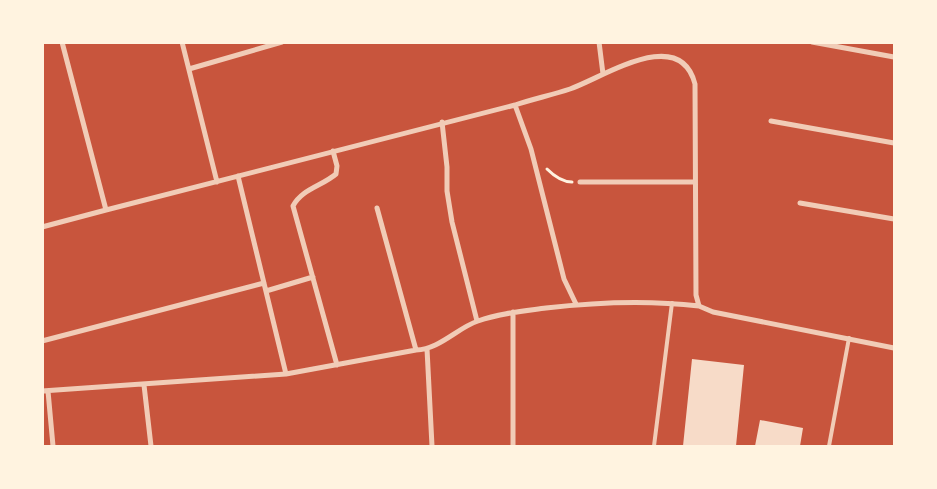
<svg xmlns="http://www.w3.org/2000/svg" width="937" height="489" font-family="Inter,sans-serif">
	<rect width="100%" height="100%" fill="#c8553d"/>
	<path fill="#f7dbc8" d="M692 359 744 365 736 446H683Z
		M760 420 803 428 800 446H755Z"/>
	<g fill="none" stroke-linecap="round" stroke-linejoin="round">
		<path stroke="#fff3e0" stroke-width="3" d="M547 169C554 176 562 182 572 182"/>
		<path stroke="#f1ccb7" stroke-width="4" d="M654 446 672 303
			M829 446 849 338"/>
		<path stroke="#f1ccb7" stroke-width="5" d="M62 42 106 210 515 105C533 99 552 95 570 89 604 77 680 25 695 84L696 295 699 306 713 312 894 348
			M182 42 217 182
			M599 42 603 74
			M812 42 894 57
			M189 69 282 42
			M515 105 531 149 564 279 576 304
			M771 121 894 143
			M442 122 447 167V191L452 222 477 321
			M333 151 337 166 336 174C322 186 302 189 293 206L337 365
			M238 176 286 374
			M580 182H695
			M800 203 894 219
			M377 208 416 350
			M42 227 106 210
			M266 291 313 277
			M42 341 264 283
			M427 349 432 446
			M144 385 151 446
			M42 391 286 374 416 350C440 349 457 328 478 321 500 313 524 311 546 308 597 302 648 300 699 306
			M48 391 53 446
			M513 446V312"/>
	</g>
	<rect width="937" height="489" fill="none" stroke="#fff3e0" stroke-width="88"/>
</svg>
